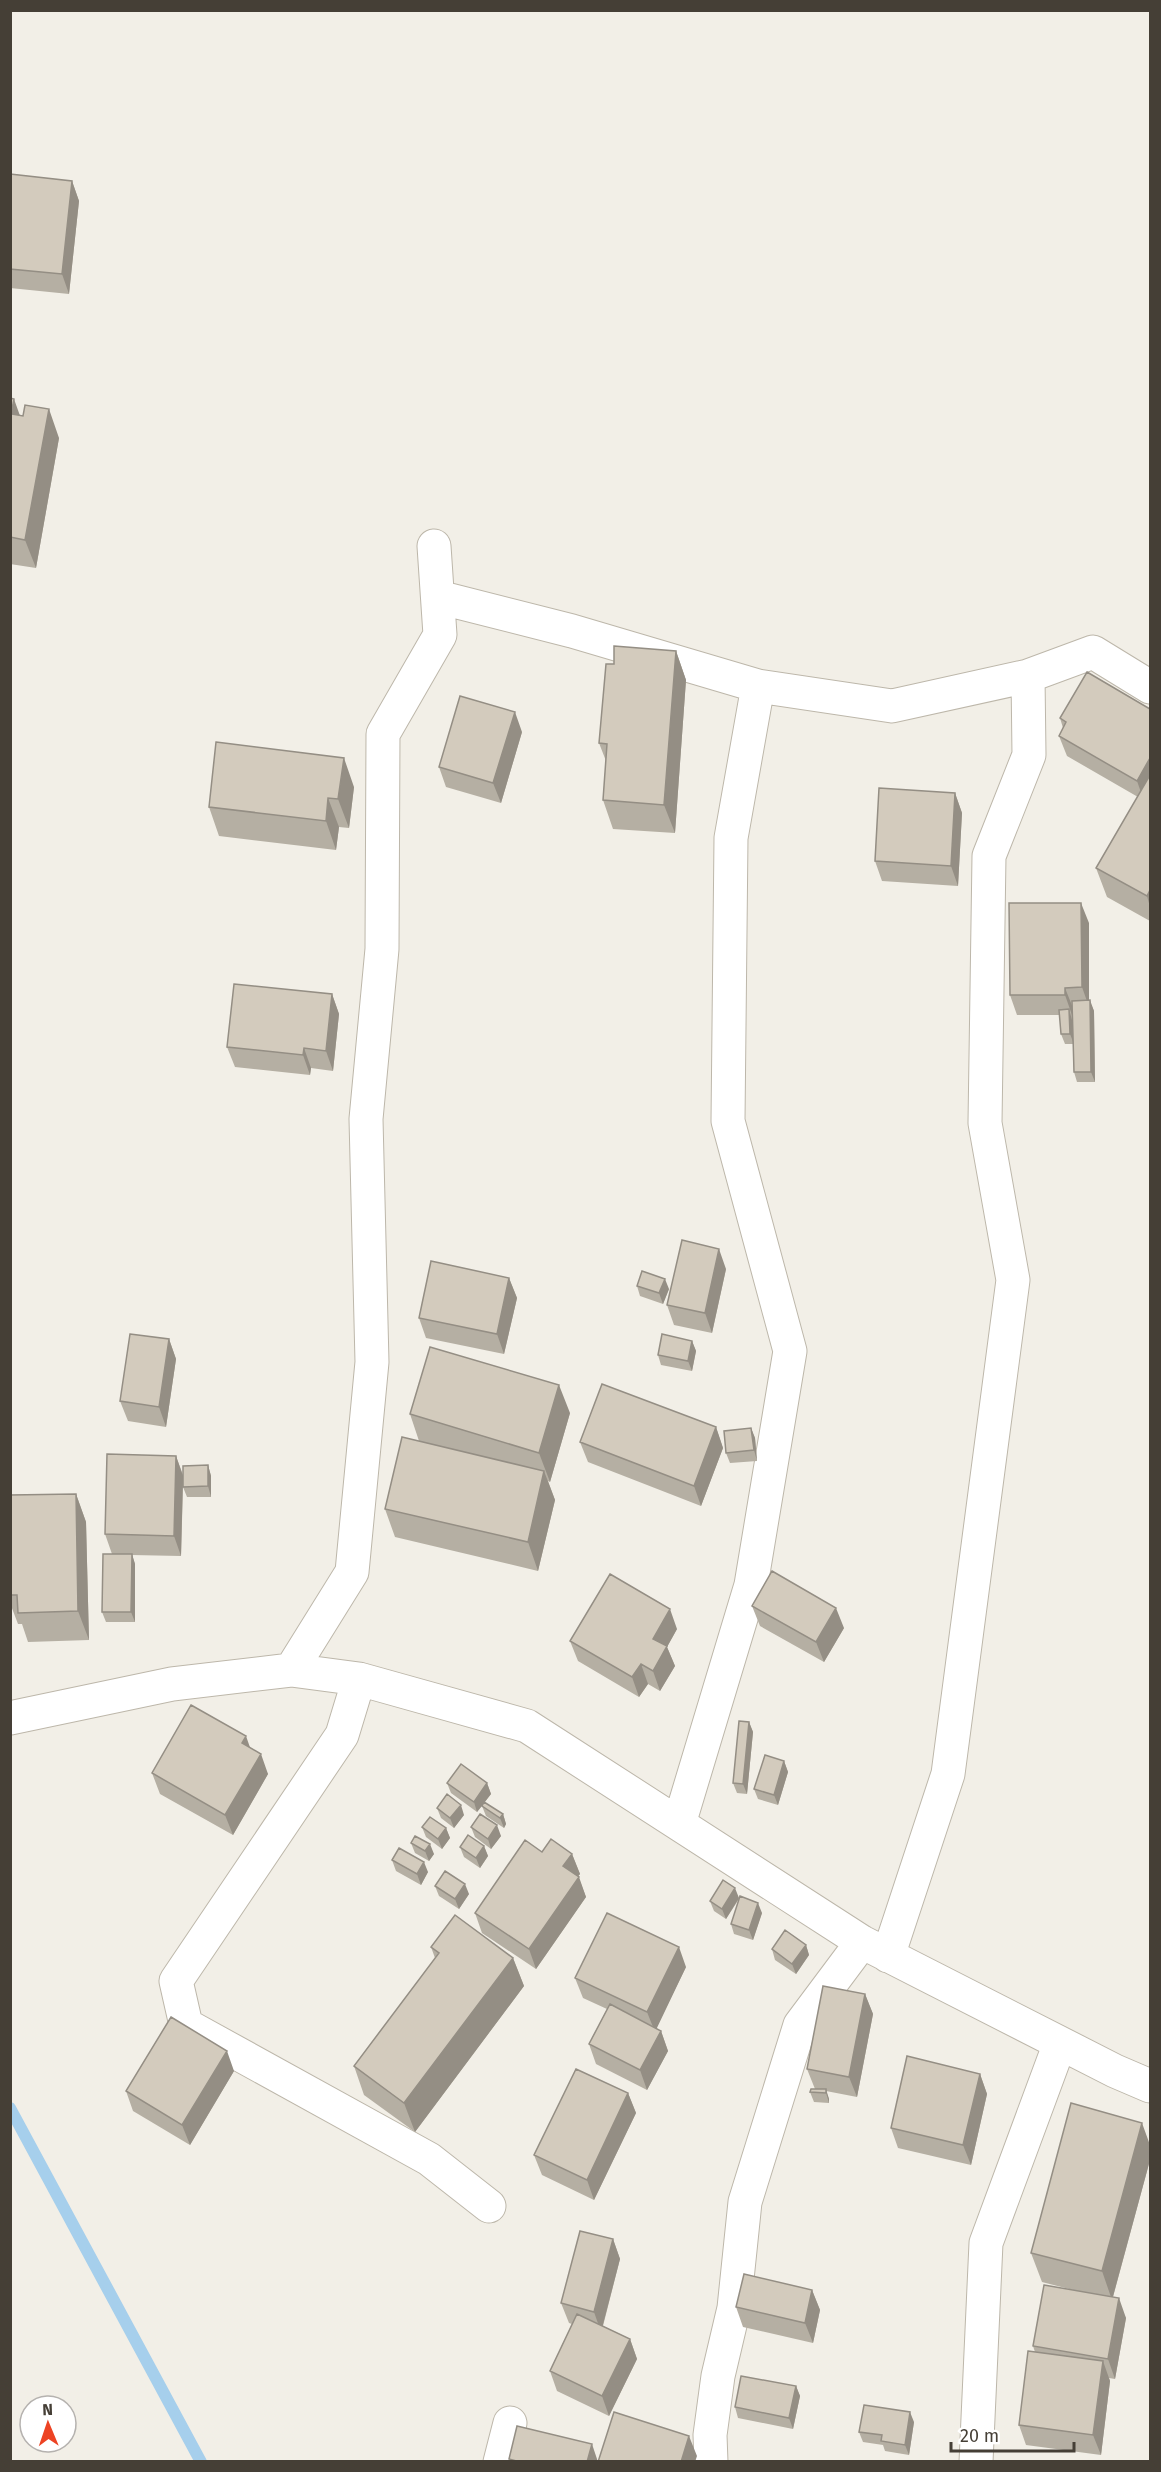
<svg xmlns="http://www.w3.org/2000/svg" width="1161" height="2472" font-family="'Fira Sans',sans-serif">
	<rect width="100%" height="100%" fill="#f2efe7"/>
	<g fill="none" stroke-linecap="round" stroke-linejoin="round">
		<path stroke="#a6cfec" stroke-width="12" d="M10 2108 201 2462"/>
		<g stroke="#bdb7aa" stroke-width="35">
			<path id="street" d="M438 597 572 631 758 686 892 706 1028 676
				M291 1670 352 1572 372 1362 366 1119 382 949 383 734 440 635 434 546
				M359 1679 342 1735 176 1981 186 2025 429 2159 489 2206
				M10 1718 172 1684 291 1670 359 1679 527 1726 862 1942 1115 2071 1150 2086
				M679 1824 751 1585 790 1351 728 1121 731 838 758 686
				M888 1956 948 1774 1013 1280 985 1123 989 856 1029 755 1028 676 1093 652 1150 687
				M500 2462 510 2423
				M711 2462 710 2435 718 2376 734 2308 745 2202 800 2025 862 1942
				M976 2462 986 2243 1060 2043"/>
		</g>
		<use href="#street" stroke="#fff" stroke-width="33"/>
	</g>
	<path fill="#b5afa3" d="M10 174 72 181 79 201 69 294 10 288Z
		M10 398 20 416 59 438 36 568 10 564Z
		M676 651 686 680 675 833 613 829 603 800 606 761 599 743 614 664Z
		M1150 709V921L1107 897 1096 868 1138 797 1067 756 1059 736 1063 728 1060 718Z
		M522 732 501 803 446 787 439 767Z
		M354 787 349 828 339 827 336 850 219 836 209 807Z
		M955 793 962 813 958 886 882 881 875 861Z
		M1089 923V1000L1094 1011 1095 1082H1077L1074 1072 1073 1044H1065L1061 1034 1060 1015H1017L1010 995Z
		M332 994 339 1014 333 1071 311 1068 310 1075 235 1067 227 1047Z
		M726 1269 712 1333 674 1325 667 1305Z
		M509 1278 517 1298 504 1354 426 1338 419 1318Z
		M637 1286 669 1289 663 1304 640 1296Z
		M169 1339 176 1359 166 1427 128 1421 120 1401Z
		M692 1341 696 1351 692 1371 661 1365 658 1355Z
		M570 1413 550 1482 548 1481 555 1500 538 1571 395 1537 385 1509 419 1441 410 1414Z
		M716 1427 723 1448 701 1506 588 1462 580 1442Z
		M751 1428 755 1438 757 1461 730 1463 726 1453Z
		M176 1456 183 1475 208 1465 211 1476V1497H187L183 1487 181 1556 132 1555 135 1564V1622H106L102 1612 112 1554 105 1534Z
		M76 1494 86 1522 89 1640 28 1642 22 1624H18L10 1603V1495Z
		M752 1606 844 1628 824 1662 760 1626Z
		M677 1629 667 1647 675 1666 660 1691 648 1684 639 1697 578 1661 570 1641Z
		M749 1722 753 1732 747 1794 737 1793 733 1783Z
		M250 1748 268 1774 233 1835 160 1794 152 1773Z
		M784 1761 788 1772 778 1805 758 1799 754 1789Z
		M447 1783H487L491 1794 484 1803 503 1814 506 1824 504 1828 486 1816 482 1806 477 1812 451 1793Z
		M437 1808 464 1815 454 1828 441 1818Z
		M422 1827 446 1828 450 1838 442 1849 426 1837Z
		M471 1827 501 1836 491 1849 475 1837Z
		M411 1843 434 1854 429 1861 415 1853Z
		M484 1846 488 1856 480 1868 464 1857 460 1847Z
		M542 1852 572 1854 580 1874 578 1876 586 1897 536 1969 482 1933 475 1913Z
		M392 1860 428 1872 421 1885 396 1871Z
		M435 1886 469 1894 459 1909 439 1896Z
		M739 1898 762 1913 753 1940 734 1934 731 1924 739 1899 726 1919 714 1911 710 1901Z
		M806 1945 809 1955 796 1974 775 1960 772 1949Z
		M431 1947 513 1958 524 1986 415 2132 364 2095 354 2066 435 1958Z
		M686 1967 656 2028 661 2031 668 2051 647 2090 596 2064 589 2044 607 2009 583 1998 575 1978Z
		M865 1994 873 2014 857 2097 826 2091 829 2099V2103L814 2102 810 2092 815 2089 807 2069Z
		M234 2071 190 2145 133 2111 126 2091Z
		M980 2074 987 2094 971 2165 898 2148 891 2128Z
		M628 2093 636 2113 594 2200 542 2175 534 2155Z
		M1150 2145V2160L1113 2297 1126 2318 1115 2379 1109 2378 1110 2381 1101 2455 1026 2445 1019 2425 1035 2352 1033 2346 1077 2291 1042 2282 1031 2253Z
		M613 2239 620 2259 603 2326 630 2339 637 2359 609 2416 557 2391 550 2371 572 2324 569 2323 561 2303Z
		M812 2290 820 2310 813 2343 743 2327 736 2307Z
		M796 2386 800 2396 793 2429 738 2418 735 2407Z
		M914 2422 909 2455 885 2451 883 2445 863 2442 859 2432Z"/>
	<path fill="#948e84" d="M72 181 79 201 69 294 62 274Z
		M14 399 24 427 11 414Z
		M49 409 59 438 36 568 25 540Z
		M676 651 686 680 675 833 664 805Z
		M515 712 522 732 501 803 493 783Z
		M344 758 354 787 349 828 338 799Z
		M1150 758V790L1144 801 1137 781Z
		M955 793 962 813 958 886 951 866Z
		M328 798 339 827 336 850 326 821Z
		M1150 890V907L1147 896Z
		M1081 903 1089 923V1007L1082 987Z
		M1065 988 1073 1008 1072 1015 1065 995Z
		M332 994 339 1014 333 1071 326 1051Z
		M1090 1000 1094 1011 1095 1082 1091 1072Z
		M1069 1009 1072 1020 1074 1044 1070 1034Z
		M304 1048 311 1068 310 1075 303 1055Z
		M719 1249 726 1269 712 1333 705 1313Z
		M509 1278 517 1298 504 1354 497 1334Z
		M665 1279 669 1289 663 1304 659 1293Z
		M169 1339 176 1359 166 1427 159 1407Z
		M692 1341 696 1351 692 1371 688 1361Z
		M559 1385 570 1413 550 1482 539 1453Z
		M716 1427 723 1448 701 1506 694 1486Z
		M751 1428 755 1438 757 1461 754 1450Z
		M176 1456 183 1476 181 1556 174 1536Z
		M208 1465 211 1476V1497L208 1486Z
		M544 1471 555 1500 538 1571 528 1542Z
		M76 1494 86 1522 89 1640 78 1611Z
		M132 1554 135 1564V1622L131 1612Z
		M836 1608 844 1628 824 1662 816 1642Z
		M670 1609 677 1629 667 1647 675 1666 660 1691 653 1671V1639Z
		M641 1664 648 1684 639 1697 632 1677Z
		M749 1722 753 1732 747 1794 743 1784Z
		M246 1736 253 1756 242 1743Z
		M261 1754 268 1774 233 1835 225 1815Z
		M784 1761 788 1772 778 1805 774 1795Z
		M487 1783 491 1794 477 1812 474 1802Z
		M461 1805 464 1815 454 1828 450 1818Z
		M503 1814 506 1824 504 1828 500 1818Z
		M497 1825 501 1836 491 1849 488 1839Z
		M446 1828 450 1838 442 1849 438 1839Z
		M430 1844 434 1854 429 1861 425 1851Z
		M484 1846 488 1856 480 1868 476 1858Z
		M572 1854 580 1874 570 1886 563 1866Z
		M424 1862 428 1872 421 1885 417 1874Z
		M579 1877 586 1897 536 1969 529 1949Z
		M465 1884 469 1894 459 1909 455 1899Z
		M735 1888 739 1898 726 1919 722 1909Z
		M758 1903 762 1913 753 1940 749 1930Z
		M806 1945 809 1955 796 1974 792 1964Z
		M679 1947 686 1967 655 2032 647 2012Z
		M513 1958 524 1986 415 2132 404 2103Z
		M865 1994 873 2014 857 2097 849 2077Z
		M661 2031 668 2051 647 2090 640 2070Z
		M227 2051 234 2071 190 2145 182 2125Z
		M980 2074 987 2094 971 2165 963 2145Z
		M826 2089 829 2099V2103L826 2093Z
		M628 2093 636 2113 594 2200 587 2180Z
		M1142 2123 1150 2145V2160L1112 2300 1102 2271Z
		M613 2239 620 2259 601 2332 594 2312Z
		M812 2290 820 2310 813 2343 805 2323Z
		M1119 2298 1126 2318 1115 2379 1108 2359Z
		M630 2339 637 2359 609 2416 602 2396Z
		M1103 2361 1110 2381 1101 2455 1093 2435Z
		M796 2386 800 2396 793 2429 789 2418Z
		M910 2412 914 2422 909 2455 905 2445Z
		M689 2436 697 2456 695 2462H681Z
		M592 2444 598 2462H587Z"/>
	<path fill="#d3cbbd" stroke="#948e84" stroke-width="1.5" d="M10 174 72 181 62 274 10 269Z
		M10 398 14 399 11 414 23 416 25 405 49 409 25 540 10 537Z
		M614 646 676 651 664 805 603 800 607 744 599 743 606 664H614Z
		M1087 672 1150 709V758L1137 781 1059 736 1066 722 1060 718Z
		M460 696 515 712 493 783 439 767Z
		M216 742 344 758 338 799 328 798 326 821 209 807Z
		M1150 775V890L1147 896 1096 868Z
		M879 788 955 793 951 866 875 861Z
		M1009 903H1081L1082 987 1065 988V995H1010Z
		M234 984 332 994 326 1051 304 1048 303 1055 227 1047Z
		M1090 1000 1091 1072H1074L1072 1001Z
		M1069 1009 1070 1034H1061L1059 1010Z
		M682 1240 719 1249 705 1313 667 1305Z
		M431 1261 509 1278 497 1334 419 1318Z
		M642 1271 665 1279 659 1293 637 1286Z
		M130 1334 169 1339 159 1407 120 1401Z
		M662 1334 692 1341 688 1361 658 1355Z
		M430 1347 559 1385 539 1453 410 1414Z
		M602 1384 716 1427 694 1486 580 1442Z
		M751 1428 754 1450 726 1453 724 1431Z
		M402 1437 544 1471 528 1542 385 1509Z
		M107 1454 176 1456 174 1536 105 1534Z
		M208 1465V1486L183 1487V1466Z
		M76 1494 78 1611 18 1613 17 1595H10V1495Z
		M103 1554H132L131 1612H102Z
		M772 1571 836 1608 816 1642 752 1606Z
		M610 1574 670 1609 653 1639 667 1646 653 1671 641 1664 632 1677 570 1641Z
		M191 1705 246 1736 242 1743 261 1754 225 1815 152 1773Z
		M739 1721 749 1722 743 1784 733 1783Z
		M765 1755 784 1761 774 1795 754 1789Z
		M461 1764 487 1783 474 1802 447 1783Z
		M447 1794 461 1805 450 1818 437 1808Z
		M484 1802 503 1814 500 1818 482 1806Z
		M480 1814 497 1825 488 1839 471 1827Z
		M430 1817 446 1828 438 1839 422 1827Z
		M468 1835 484 1846 476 1858 460 1847Z
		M415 1836 430 1844 425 1851 411 1843Z
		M551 1839 572 1854 563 1866 579 1877 529 1949 475 1913 525 1840 542 1852Z
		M399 1848 424 1862 417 1874 392 1860Z
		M445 1871 465 1884 455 1899 435 1886Z
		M723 1880 735 1888 722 1909 710 1901Z
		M740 1896 758 1903 749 1930 731 1924Z
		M607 1913 679 1947 647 2012 575 1978Z
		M455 1915 513 1958 404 2103 354 2066 439 1953 431 1947Z
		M785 1930 806 1945 792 1964 772 1949Z
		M823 1986 865 1994 849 2077 807 2069Z
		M610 2004 661 2031 640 2070 589 2044Z
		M171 2017 227 2051 182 2125 126 2091Z
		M907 2056 980 2074 963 2145 891 2128Z
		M576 2069 628 2093 587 2180 534 2155Z
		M811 2089H826V2093L810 2092Z
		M1071 2103 1142 2123 1102 2271 1031 2253Z
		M580 2231 613 2239 594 2312 561 2303Z
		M744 2274 812 2290 805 2323 736 2307Z
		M1044 2285 1119 2298 1108 2359 1033 2346Z
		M577 2314 630 2339 602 2396 550 2371Z
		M1028 2351 1103 2361 1093 2435 1019 2425Z
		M741 2376 796 2386 789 2418 735 2407Z
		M864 2405 910 2412 905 2445 881 2441 882 2435 859 2432Z
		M614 2412 689 2436 681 2462H598Z
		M517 2426 592 2444 587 2462H520L509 2459Z"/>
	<rect width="1161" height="2472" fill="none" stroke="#453f36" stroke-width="24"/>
	<g transform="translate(48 2424) rotate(358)"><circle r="28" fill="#ffffff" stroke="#b5b2af" stroke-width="1.5"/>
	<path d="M0-4.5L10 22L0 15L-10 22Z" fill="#ed4323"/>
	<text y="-9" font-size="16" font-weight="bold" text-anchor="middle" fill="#453f36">N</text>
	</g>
	<path d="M951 2442v9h123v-9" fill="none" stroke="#453f36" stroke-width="3"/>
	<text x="960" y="2442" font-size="18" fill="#453f36" stroke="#ffffff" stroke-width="4.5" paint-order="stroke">20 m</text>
</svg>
